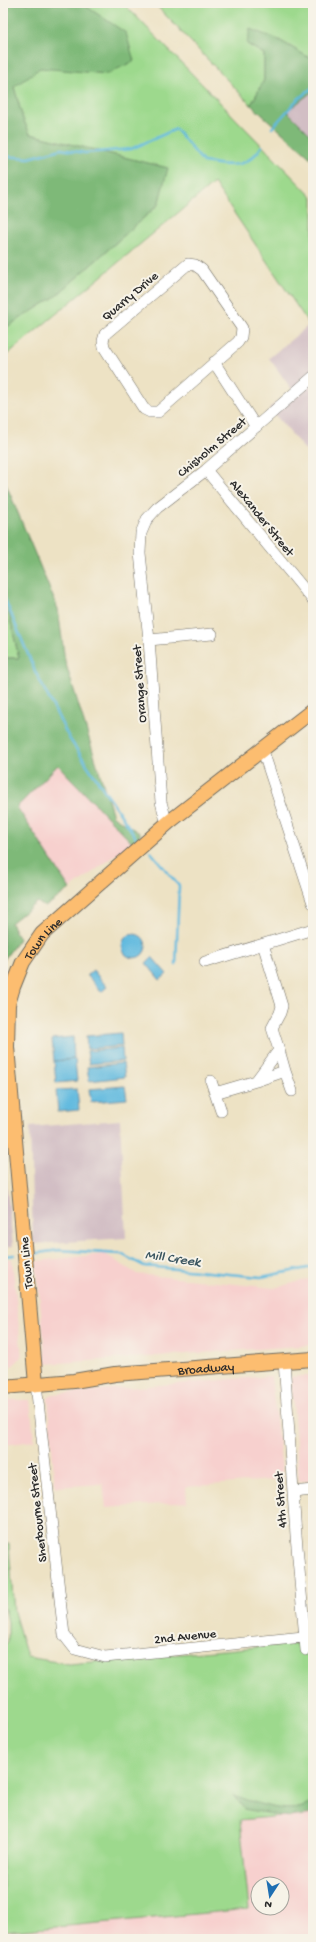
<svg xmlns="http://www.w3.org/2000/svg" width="316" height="1942" font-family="'Gochi Hand',sans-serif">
	<rect width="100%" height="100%" fill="#f7f3e8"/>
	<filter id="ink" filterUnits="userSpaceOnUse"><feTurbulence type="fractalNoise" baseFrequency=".025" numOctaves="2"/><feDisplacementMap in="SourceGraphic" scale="8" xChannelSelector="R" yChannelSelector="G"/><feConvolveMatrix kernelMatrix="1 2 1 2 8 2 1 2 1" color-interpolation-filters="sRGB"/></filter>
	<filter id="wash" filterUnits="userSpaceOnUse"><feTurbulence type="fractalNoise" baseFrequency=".012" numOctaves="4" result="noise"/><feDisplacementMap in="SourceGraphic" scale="16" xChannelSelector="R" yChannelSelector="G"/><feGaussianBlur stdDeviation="0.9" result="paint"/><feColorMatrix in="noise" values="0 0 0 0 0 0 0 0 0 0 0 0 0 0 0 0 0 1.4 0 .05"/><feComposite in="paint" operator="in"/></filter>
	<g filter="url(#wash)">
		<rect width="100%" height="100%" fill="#ede2c4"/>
		<path fill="#f7d0ce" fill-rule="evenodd" d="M58 765 132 843 70 889 16 807Z
			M105 1254 137 1274 274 1288 313 1278V1345L46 1364 36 1261Z
			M3 1259H12L22 1357 12 1366H3Z
			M313 1375V1481H299L291 1377Z
			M271 1376 283 1479 186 1487 187 1502 106 1508 103 1484 55 1487 48 1398 54 1394Z
			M3 1400H30L34 1441 3 1445Z
			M313 1813V1939H3V1932L249 1909 240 1820ZM258 1884H282V1908H258Z"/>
		<path fill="#d2bec4" d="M313 91V137L287 111Z
			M309 325 313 330V459L269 408 293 391 269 358Z
			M120 1120 126 1238 33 1244 30 1127Z
			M3 1151 13 1246 3 1247Z"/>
		<path fill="#9dd98d" stroke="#64825c" d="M81 3H123L313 198V330L214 183 3 358V336L5 328 56 296 158 205 167 168 30 134 23 119 14 87 40 67 107 74 125 33Z
			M154 3H293L313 11V60L279 40 247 44 264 54V80L251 105Z
			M3 589 19 658H3Z
			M3 1544H9L14 1612 27 1657 69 1664 313 1642V1813L240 1820 249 1909 3 1932V1646L8 1642V1622L3 1601Z"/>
		<path fill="#7eb978" stroke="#547252" d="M3 3H81L126 33 134 61 107 74 40 68 14 87 23 119 30 134 168 168 158 205 56 296 5 328 3 336Z
			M250 29 279 40 313 60V91L287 111 313 137V160L251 105 264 80V54L247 44Z
			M3 477 58 609 65 661 113 816 141 834 132 843 58 765 17 807 70 889 45 907 37 902 11 923 19 939 3 961V658H19L3 589Z
			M234 1795C255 1803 294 1818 313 1801V1814L289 1817 244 1809Z"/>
		<path fill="#61badf" stroke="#467285" d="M122 946a12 12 0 1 1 24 0a12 12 0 1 1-24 0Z
			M152 957 167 974 160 980 146 963Z
			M93 970 107 987 101 992 87 975Z
			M121 1033 122 1046 87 1049 86 1036Z
			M73 1037 74 1059 54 1061 52 1039Z
			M122 1048 123 1061 89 1064 87 1051Z
			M75 1059 77 1081 56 1083 54 1061Z
			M123 1063 125 1077 89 1081 87 1067Z
			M125 1086 127 1099 91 1102 89 1089Z
			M77 1089 79 1110 58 1112 56 1090Z"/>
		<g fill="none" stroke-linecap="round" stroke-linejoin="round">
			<path stroke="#61badf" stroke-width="2.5" d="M272 128 297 100 313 87
				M3 156 29 158 61 149 85 153 131 149 176 129 203 162C229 165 246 171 262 146
				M3 595 35 671 69 738 137 839
				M150 851 179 886 176 965
				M31 1254 59 1250 121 1254 144 1266 261 1277 313 1267
				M3 1256 14 1255"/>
		</g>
	</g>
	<g filter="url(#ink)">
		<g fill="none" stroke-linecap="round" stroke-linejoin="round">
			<g stroke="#6f6b61" stroke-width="12">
				<path id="minor" d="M188 264 195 265 202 270 242 328 241 337 238 342 158 412H150L144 409 104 347 103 341 105 334Z
					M214 362 256 427
					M206 470 313 600
					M149 640 212 634
					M262 748 313 903
					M169 822 165 817 161 802 149 640 140 553 141 533 147 519 157 508 206 470 313 377
					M205 962 313 929
					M285 1071 292 1091
					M211 1081 215 1093 256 1081 279 1050 272 1028 280 1013 282 1006 263 944
					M256 1081 285 1071 279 1050
					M215 1093 221 1111
					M284 1361 296 1535 306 1650
					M36 1384 64 1635 75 1649 105 1657 313 1636
					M293 1492 313 1490"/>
			</g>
			<g stroke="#6f6b61" stroke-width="16">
				<g id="major">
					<path id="s1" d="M36 1384 7 1047 8 1004 13 987 23 962 42 934 169 822 313 710"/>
					<path id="s2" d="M3 1387 74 1381 115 1374 313 1359"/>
				</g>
			</g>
			<use href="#minor" stroke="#fff" stroke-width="11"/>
			<use href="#major" stroke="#fcbd6f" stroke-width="14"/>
		</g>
	</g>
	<g text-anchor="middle" stroke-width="4" stroke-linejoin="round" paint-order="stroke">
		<g font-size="13" fill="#2b2b2b" stroke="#f7f3e8">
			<text transform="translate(129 295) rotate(-40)" y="5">Quarry Drive</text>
			<text transform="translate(211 446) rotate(-40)" y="5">Chisholm Street</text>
			<text transform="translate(263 517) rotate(51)" y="5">Alexander Street</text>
			<text transform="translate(138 684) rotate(-94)" y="5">Orange Street</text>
			<text dy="5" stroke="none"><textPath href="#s1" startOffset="457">Town Line</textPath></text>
			<text transform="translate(25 1263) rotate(-95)" y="5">Town Line</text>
			<text dy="5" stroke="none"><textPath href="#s2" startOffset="204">Broadway</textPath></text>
			<text transform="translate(279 1500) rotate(-94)" y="5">4th Street</text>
			<text transform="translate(36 1513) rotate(-96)" y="5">Sherbourne Street</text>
			<text transform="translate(185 1635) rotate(-6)" y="5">2nd Avenue</text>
		</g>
		<g font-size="14" font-style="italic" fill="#3b5661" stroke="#f7f3e8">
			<text transform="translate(173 1257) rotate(8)" y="5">Mill Creek</text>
		</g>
	</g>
	<rect width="316" height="1942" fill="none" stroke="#f7f3e8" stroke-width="16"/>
	<g transform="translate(270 1896) rotate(192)"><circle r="19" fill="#f7f3e8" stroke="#a5a39c"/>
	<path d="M0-3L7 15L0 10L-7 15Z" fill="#1f6fb2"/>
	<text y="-6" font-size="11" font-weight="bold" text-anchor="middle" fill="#2b2b2b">N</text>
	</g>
</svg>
